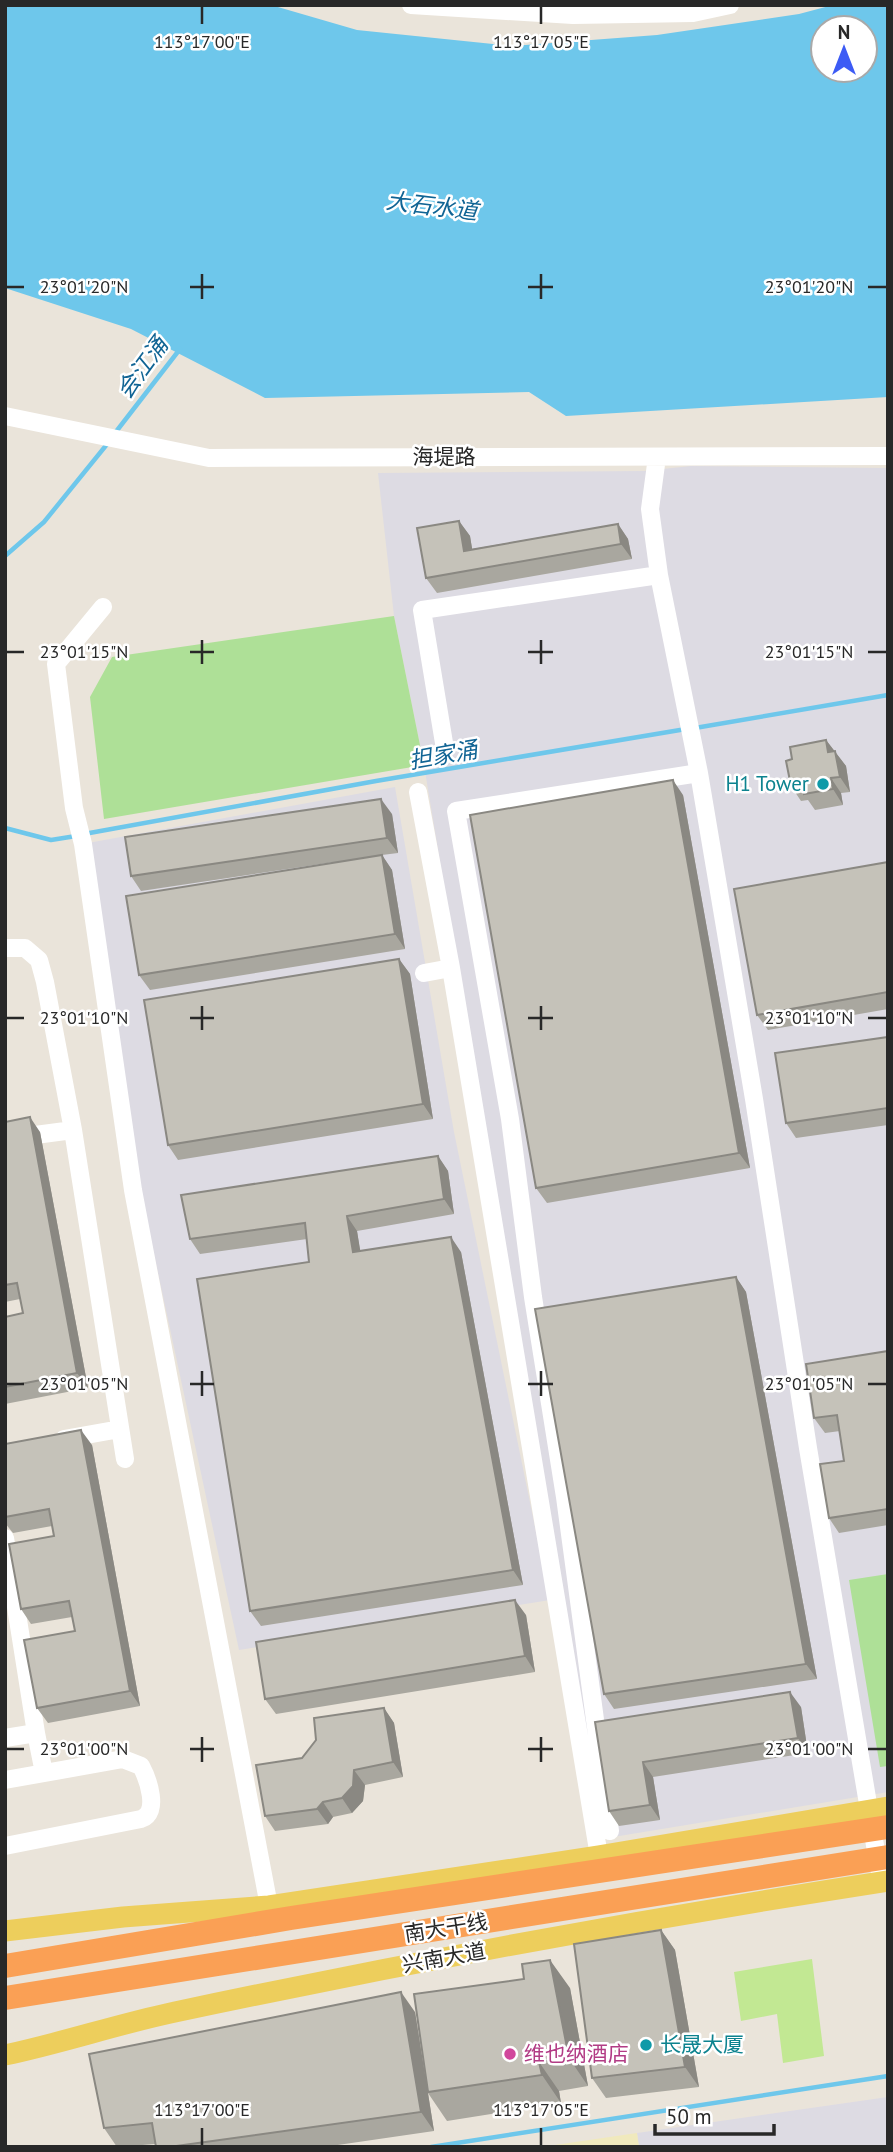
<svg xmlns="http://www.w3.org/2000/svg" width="893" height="2152" font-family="'PT Sans','Noto Sans SC',sans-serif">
	<rect width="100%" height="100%" fill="#eae4da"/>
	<path fill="#dddbe3" d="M691 466 888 468V1792L601 1839 424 765 394 616 378 473 644 471Z
		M395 787 454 1132 550 1600 239 1650 138 1180 88 843Z
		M888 2097V2147H639L637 2133Z"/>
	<path fill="#aee097" d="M394 616 424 765 104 819 90 697 112 657Z
		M888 1574V1766L880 1767 849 1580Z"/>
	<path fill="#f0e9bd" d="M637 2133 639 2147H541Z"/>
	<path fill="#c2e893" d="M812 1959 824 2056 783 2063 777 2014 741 2021 734 1972Z"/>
	<path fill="#6ec7eb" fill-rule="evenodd" d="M5 5H271L357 30 512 46 657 35 799 14 833 5H888V397L566 416 529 392 265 398 131 329 5 288ZM823 28H865V70H823Z"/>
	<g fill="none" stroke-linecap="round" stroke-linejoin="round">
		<path stroke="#6ec7eb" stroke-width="4.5" d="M115 433 180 349
			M5 556 44 522 108 443
			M695 728 888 695
			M5 828 51 840 76 836
			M84 834 376 781 686 729
			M431 2147 888 2076"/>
		<path stroke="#fff" stroke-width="18" d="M411 5 573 15 693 13 730 5
			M5 416 209 458 888 456
			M657 457 650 509 659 575
			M103 607 56 664 74 808 83 844 133 1190 269 1906
			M445 749 422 610 659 575 699 773 456 811 510 1119 533 1297 565 1497 610 1831
			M699 773 754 1099 808 1448 879 1869
			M418 792 451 968 599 1856
			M5 948H25L39 960 45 982 73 1130 125 1459
			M424 973 451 968
			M5 1139 73 1130
			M64 1439 120 1429
			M5 1538 36 1733 5 1738
			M36 1733 44 1773
			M5 1780 123 1759 141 1766C148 1779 160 1813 141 1819L5 1846"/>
		<path stroke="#edce5c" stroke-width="21" d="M5 1931 123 1917 269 1906 599 1856 888 1807
			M5 2055C62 2043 118 2024 175 2012 411 1962 649 1918 888 1881"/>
		<path stroke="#faa055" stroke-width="24" d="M5 1966 291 1918 888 1827
			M5 1998 888 1857"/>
	</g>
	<path fill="#a9a79f" d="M459 521 470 536 472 549 618 524 628 539 632 559 437 593 426 578Z
		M826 740 846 766 850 792 841 793 843 805 815 810 808 800 801 801 791 786 792 759Z
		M683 795 750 1168 547 1203 536 1188Z
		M392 814 398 853 382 855 392 870 405 949 150 990 139 975 334 862 141 891 131 876Z
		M888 862V1009L768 1030 757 1015Z
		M399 959 410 974 433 1119 178 1160 168 1145Z
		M888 1037V1125L796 1138 786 1123Z
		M5 1122 40 1132 88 1388 5 1404V1317L23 1313 20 1299 5 1302Z
		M438 1156 448 1171 454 1214 357 1231 360 1251 461 1252 523 1585 261 1626 250 1611 309 1262 307 1239 200 1254 190 1239Z
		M736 1277 746 1292 817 1679 614 1709 604 1694Z
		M888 1351V1525L839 1533 829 1518 844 1461 840 1431 825 1433 814 1418Z
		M5 1444 92 1445 140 1706 48 1723 37 1708 75 1631 72 1617 31 1624 21 1609 54 1536 52 1526 13 1533 5 1523Z
		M526 1615 535 1672 276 1714 265 1699Z
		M801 1707 808 1753 653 1777 660 1820 619 1826 609 1811 595 1722Z
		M384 1708 394 1723 403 1777 365 1785 363 1801 352 1813 333 1817 328 1824 275 1831 265 1816 302 1758Z
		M661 1930 675 1950 699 2087 606 2098 592 2078Z
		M570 1988 588 2086 559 2091 561 2103 447 2121 428 2093 434 2131 324 2147H156L155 2144 117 2147 104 2128 415 2012 425 2075Z"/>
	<path fill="#8a8882" d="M459 521 470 536 475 566 464 551Z
		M618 524 628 539 632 559 621 544Z
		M826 740 846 766 850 792 840 777 828 752Z
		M831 778 841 793 843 805 833 789Z
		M673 780 683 795 750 1168 739 1153Z
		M381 799 392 814 398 853 387 838Z
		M382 855 392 870 405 949 395 934Z
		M399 959 410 974 433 1119 423 1104Z
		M30 1117 40 1132 88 1388 77 1373Z
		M438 1156 448 1171 454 1214 444 1199Z
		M347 1216 357 1231 363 1267 353 1252Z
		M451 1237 461 1252 523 1585 513 1570Z
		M736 1277 746 1292 817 1679 806 1664Z
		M81 1430 92 1445 140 1706 130 1691Z
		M515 1600 526 1615 535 1672 525 1656Z
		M790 1692 801 1707 808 1753 798 1738Z
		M384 1708 394 1723 403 1777 393 1762Z
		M643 1762 653 1777 660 1820 650 1805Z
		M354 1770 365 1785 363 1801 352 1813 342 1798Z
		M323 1802 333 1817 328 1824 317 1809Z
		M661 1930 675 1950 699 2087 685 2067Z
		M550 1960 570 1988 588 2086 569 2058Z
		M401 1992 415 2012 434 2131 421 2112Z
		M539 2062 559 2091 561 2103 542 2075Z"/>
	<path fill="#c5c2b9" stroke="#8a8882" stroke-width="2" d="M459 521 464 551 618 524 621 544 426 578 417 528Z
		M826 740 828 752 835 751 840 777 831 778 833 789 804 794 803 784 791 786 786 761 792 759 790 747Z
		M673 780 739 1153 536 1188 470 815Z
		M381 799 387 838 131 876 125 837Z
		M382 855 395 934 139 975 126 896Z
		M888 862V992L757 1015 734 889Z
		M399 959 423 1104 168 1145 144 1000Z
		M888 1037V1108L786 1123 775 1053Z
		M30 1117 77 1373 5 1387V1317L23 1313 17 1283 5 1285V1122Z
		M438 1156 444 1199 347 1216 353 1252 451 1237 513 1570 250 1611 197 1279 309 1262 305 1223 190 1239 181 1195Z
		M736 1277 806 1664 604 1694 535 1309Z
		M888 1351V1509L829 1518 820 1464 844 1461 837 1415 814 1418 806 1364Z
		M81 1430 130 1691 37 1708 24 1640 75 1631 69 1601 21 1609 9 1544 54 1536 49 1509 5 1517V1444Z
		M515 1600 525 1656 265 1699 256 1642Z
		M790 1692 798 1738 643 1762 650 1805 609 1811 595 1722Z
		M384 1708 393 1762 354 1770 353 1786 342 1798 323 1802 317 1809 265 1816 256 1765 302 1758 316 1740 314 1718Z
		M661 1930 685 2067 592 2078 574 1944Z
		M550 1960 569 2058 539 2062 542 2075 428 2092 414 1994 524 1979 522 1964Z
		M401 1992 421 2112 169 2147H156L152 2123 104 2128 89 2054Z"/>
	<path fill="none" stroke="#282828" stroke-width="2.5" d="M202 7V24M541 7V24M202 274V299M541 274V299M7 287H24M190 287H214M528 287H553M868 287H886M202 640V664M541 640V664M7 652H24M190 652H214M528 652H553M868 652H886M202 1006V1030M541 1006V1030M7 1018H24M190 1018H214M528 1018H553M868 1018H886M202 1371V1396M541 1371V1396M7 1384H24M190 1384H214M528 1384H553M868 1384H886M202 1737V1762M541 1737V1762M7 1749H24M190 1749H214M528 1749H553M868 1749H886M202 2128V2145M541 2128V2145"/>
	<g fill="#0f9aa8" stroke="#fff" stroke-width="2.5">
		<circle cx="823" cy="784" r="7"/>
		<circle cx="646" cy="2045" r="7"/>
	</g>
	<circle fill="#d1479c" stroke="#fff" stroke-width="2.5" cx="510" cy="2054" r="7"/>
	<g text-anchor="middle" stroke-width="5" stroke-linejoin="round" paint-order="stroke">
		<g font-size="21" fill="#282828" stroke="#fff">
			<text x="444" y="464">海堤路</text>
			<text transform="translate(446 1928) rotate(-9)" y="7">南大干线</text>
			<text transform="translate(444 1958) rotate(-10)" y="7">兴南大道</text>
		</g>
		<g font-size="21" fill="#0d838f" stroke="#fff" text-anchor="end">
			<text x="809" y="791">H1 Tower</text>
			<text x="660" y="2052" text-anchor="start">长晟大厦</text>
		</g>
		<g font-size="21" fill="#b23c85" stroke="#fff" text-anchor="start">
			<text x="524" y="2061">维也纳酒店</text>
		</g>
		<g font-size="23" font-style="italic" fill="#106494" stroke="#fff">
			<text transform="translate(432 206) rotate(7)" y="8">大石水道</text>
			<text transform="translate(142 368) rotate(-54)" y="8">会江涌</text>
			<text transform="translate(443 755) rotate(-10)" y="8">担家涌</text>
		</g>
	</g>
	<g font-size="18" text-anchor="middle" fill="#282828" stroke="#fff" stroke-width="5" stroke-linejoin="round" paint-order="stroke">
		<text x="202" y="48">113°17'00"E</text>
		<text x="541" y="48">113°17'05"E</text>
		<text x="84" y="293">23°01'20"N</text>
		<text x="809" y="293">23°01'20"N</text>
		<text x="84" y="658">23°01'15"N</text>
		<text x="809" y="658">23°01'15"N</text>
		<text x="84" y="1024">23°01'10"N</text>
		<text x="809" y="1024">23°01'10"N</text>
		<text x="84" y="1390">23°01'05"N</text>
		<text x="809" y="1390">23°01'05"N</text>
		<text x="84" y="1755">23°01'00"N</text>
		<text x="809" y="1755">23°01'00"N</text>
		<text x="202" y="2116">113°17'00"E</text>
		<text x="541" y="2116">113°17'05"E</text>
	</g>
	<rect width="893" height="2152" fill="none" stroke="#282828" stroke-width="14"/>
	<g transform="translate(844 49)"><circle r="33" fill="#ffffff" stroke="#a9a9a9" stroke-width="2"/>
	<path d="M0-5L12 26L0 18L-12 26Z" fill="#3c5bf5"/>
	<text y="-10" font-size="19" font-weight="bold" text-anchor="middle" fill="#282828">N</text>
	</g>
	<path d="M655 2124v10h119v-10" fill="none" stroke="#282828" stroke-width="3.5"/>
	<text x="666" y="2124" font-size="21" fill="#282828" stroke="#ffffff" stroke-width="5" paint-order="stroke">50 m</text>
</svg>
